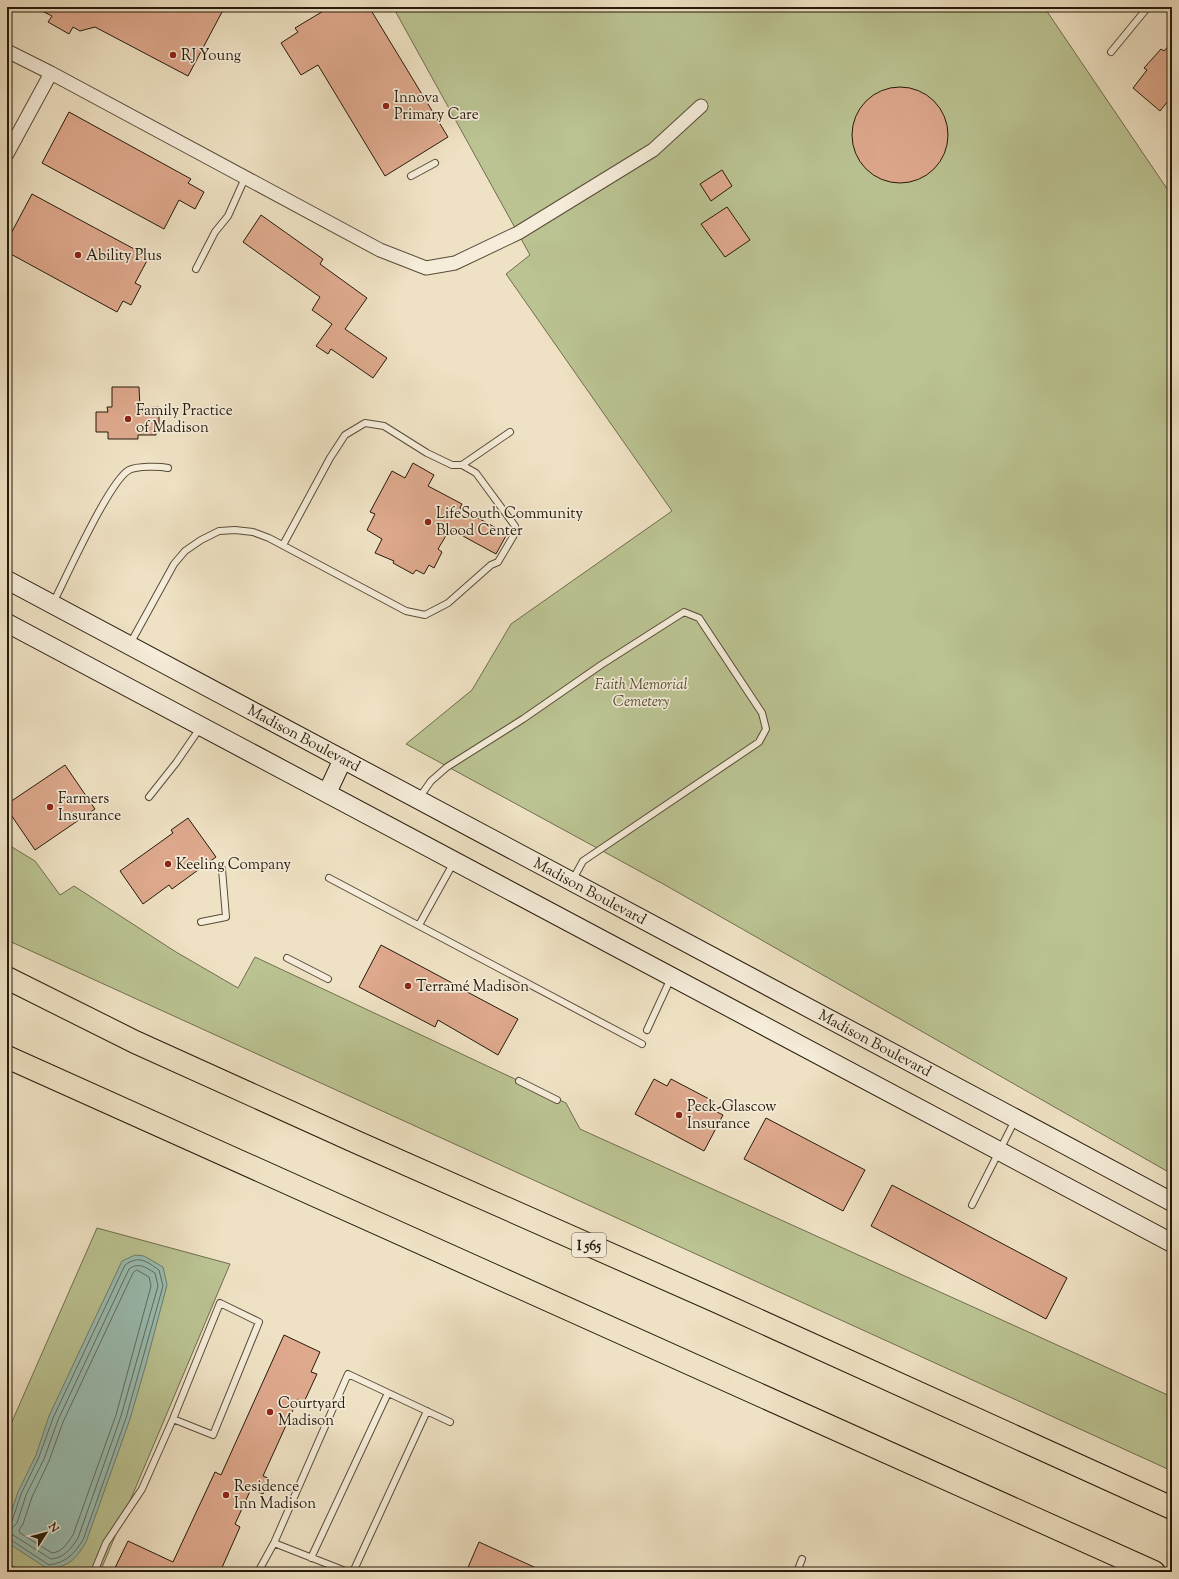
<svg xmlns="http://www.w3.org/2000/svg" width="1179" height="1579" font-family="'Sorts Mill Goudy',serif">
	<rect width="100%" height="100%" fill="#efe2c4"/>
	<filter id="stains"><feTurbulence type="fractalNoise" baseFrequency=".005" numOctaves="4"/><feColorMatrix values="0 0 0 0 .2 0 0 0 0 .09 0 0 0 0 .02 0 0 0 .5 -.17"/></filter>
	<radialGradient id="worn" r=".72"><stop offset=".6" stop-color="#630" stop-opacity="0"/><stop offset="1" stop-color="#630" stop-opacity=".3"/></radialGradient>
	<path fill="#bbc392" stroke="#706e4e" d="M393 7H1044L1172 196V1174L665 885 406 744 472 690 511 624 672 511 506 274 530 255Z
		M7 844 35 861 60 895 74 886 176 952 238 988 255 957 566 1103 580 1129 1172 1397V1471L7 940Z
		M97 1228 230 1264 100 1572H24L7 1563V1433Z"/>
	<path fill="#9abeb3" stroke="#6c7c70" d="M135 1255 144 1256 163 1267 167 1285 146 1364 130 1419 86 1542C75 1560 70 1566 48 1569L8 1543 7 1525 18 1492 36 1455 49 1416 122 1261Z"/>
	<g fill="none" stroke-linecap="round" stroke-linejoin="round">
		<path stroke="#606c5f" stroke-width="1" d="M137 1270 149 1277 151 1286 116 1415 73 1535C67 1544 62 1552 52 1553L20 1533 19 1530 23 1524 32 1497 49 1461 63 1422 133 1273Z
			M7 1523 12 1521 21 1494 39 1457 53 1418 125 1265C139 1255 146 1261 159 1270L163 1286 126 1418 83 1540C73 1555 67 1562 49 1565L11 1540 7 1539
			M7 1528 13 1527 17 1523 26 1495 44 1459 58 1420 129 1269C139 1262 145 1267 155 1273L158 1286 121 1416 78 1538C71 1549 64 1558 51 1559L13 1535 7 1534"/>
	</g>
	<path fill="#dea98d" stroke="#261a0b" d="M34 7H212L222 12 188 76 95 27 80 31 73 27 69 34 48 22 52 16Z
		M330 7H369L448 137 385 176 318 65 301 75 281 43 298 32 295 28Z
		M1172 42V96L1160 111 1133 88 1147 70 1144 68 1161 49 1164 51Z
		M852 135a48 48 0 1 1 96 0a48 48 0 1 1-96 0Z
		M69 112 191 179 188 183 204 192 195 209 179 200 164 229 42 163Z
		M722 170 732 186 711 201 700 184Z
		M32 194 149 257 135 283 141 286 131 305 123 301 117 312 7 252V241Z
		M727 207 750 240 725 257 701 224Z
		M261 215 323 259 320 264 367 298 345 329 387 358 373 378 331 349 328 354 316 346 332 324 312 310 320 297 243 242Z
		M112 387H139L140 408 159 407V426H156V435H138V439H108V432H96V412H108L107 407H112Z
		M413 463 434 475 428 486 462 504 460 508 507 534 496 554 450 529 438 549 442 552 434 568 429 565 424 574 416 570 413 574 393 563 394 561 375 553 382 539 367 530 375 514 370 512 392 471 405 478Z
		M65 765 95 809 35 850 7 809V804Z
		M188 818 216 857 172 889 169 885 143 904 120 871 173 833 171 830Z
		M381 945 456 985V986L518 1019 498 1055 438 1020 435 1027 359 987Z
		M654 1079 667 1086 671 1079 713 1101 709 1108 723 1115 704 1151 635 1114Z
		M766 1118 865 1170 843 1211 744 1159Z
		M892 1185 1067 1278 1046 1319 871 1226Z
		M284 1335 320 1352 311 1372 317 1374 304 1402 298 1399 263 1476 270 1479 263 1494 251 1489 235 1524 240 1527 220 1572H113L128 1541 173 1562 215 1472 221 1475Z
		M479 1542 545 1572H466Z"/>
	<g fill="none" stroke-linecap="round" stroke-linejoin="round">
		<g stroke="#584c39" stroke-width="8">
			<path id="lane" d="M1111 52 1148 7
				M411 176 435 163
				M196 269 215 232 228 216 245 178
				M462 465 510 432
				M53 603C66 578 109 481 129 470 137 466 159 466 168 468
				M130 644 174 564 185 551 201 540 219 531 235 530 253 532 269 538 406 611 425 615 448 603 491 565 498 562 514 535 515 526 476 473 462 465H452L427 453 384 426 365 423 345 435 330 458 283 545
				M149 797 176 763 200 728
				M419 798 431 781 447 767 523 719 601 665 684 612 699 618 762 713 766 729 759 742 583 861 572 881
				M329 878 642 1044
				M201 922 226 917 222 869
				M419 925 454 862
				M287 958 328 979
				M647 1030 671 978
				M519 1081 557 1100
				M972 1205 1015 1120
				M220 1303 259 1322 213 1435 173 1419Z
				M311 1558 388 1393
				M94 1572 106 1543 142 1489 173 1419
				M258 1572 274 1543
				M348 1572 274 1543 348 1374 450 1422
				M353 1572 427 1411
				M797 1572 802 1559"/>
		</g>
		<g stroke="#584c39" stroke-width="15">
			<path id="street" d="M7 51 51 73 380 250 426 268 455 263 518 233 653 150 701 106
				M7 154 51 73"/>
		</g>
		<g stroke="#261a0b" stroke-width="20">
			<path id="secondary" d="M7 580 1172 1202
				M7 623 1172 1243
				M327 793 343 759"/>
		</g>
		<g stroke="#261a0b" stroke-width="24">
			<path id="highway" d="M7 978 135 1042 354 1141 718 1302 1172 1508
				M7 1057 1154 1572"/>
		</g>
		<use href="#lane" stroke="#f5ecd9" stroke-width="6"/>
		<use href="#street" stroke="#f5ecd9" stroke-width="13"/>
		<use href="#secondary" stroke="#f5ecd9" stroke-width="18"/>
		<use href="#highway" stroke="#efe2c4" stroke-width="22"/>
	</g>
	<g fill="#8f2418" stroke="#f5ecd9" stroke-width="1.5">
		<circle cx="173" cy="55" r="4"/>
		<circle cx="386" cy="106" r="4"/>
		<circle cx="78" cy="255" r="4"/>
		<circle cx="128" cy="419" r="4"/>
		<circle cx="428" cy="522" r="4"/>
		<circle cx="50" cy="807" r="4"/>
		<circle cx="168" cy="864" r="4"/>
		<circle cx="408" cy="986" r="4"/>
		<circle cx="679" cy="1115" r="4"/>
		<circle cx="270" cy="1412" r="4"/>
		<circle cx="226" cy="1495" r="4"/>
	</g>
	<g text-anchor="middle" stroke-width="3.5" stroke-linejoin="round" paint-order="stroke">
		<rect fill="#f5ecd9" stroke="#645949" stroke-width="1" x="572" y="1233" width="34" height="24" rx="3"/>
		<g font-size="14" font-weight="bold" fill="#261a0b">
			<text x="589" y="1250">I 565</text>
		</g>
		<g font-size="15" fill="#261a0b" stroke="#f5ecd9" text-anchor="start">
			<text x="181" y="60">RJ Young</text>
			<text x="394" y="102">Innova<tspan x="394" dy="17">Primary Care</tspan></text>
			<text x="86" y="260">Ability Plus</text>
			<text x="136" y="415">Family Practice<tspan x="136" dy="17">of Madison</tspan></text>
			<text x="436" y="518">LifeSouth Community<tspan x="436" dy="17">Blood Center</tspan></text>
			<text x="58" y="803">Farmers<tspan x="58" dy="17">Insurance</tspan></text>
			<text x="176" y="869">Keeling Company</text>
			<text x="416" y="991">Terramé Madison</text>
			<text x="687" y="1111">Peck-Glascow<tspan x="687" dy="17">Insurance</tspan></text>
			<text x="278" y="1408">Courtyard<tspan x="278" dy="17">Madison</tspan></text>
			<text x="234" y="1491">Residence<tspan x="234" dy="17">Inn Madison</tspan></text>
		</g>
		<g font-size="15" font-style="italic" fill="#534d34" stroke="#f5ecd9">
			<text x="641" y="689">Faith Memorial<tspan x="641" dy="17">Cemetery</tspan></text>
		</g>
		<g font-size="15" fill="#261a0b" stroke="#f5ecd9">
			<text transform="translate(304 738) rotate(28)" y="5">Madison Boulevard</text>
			<text transform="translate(590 891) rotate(28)" y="5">Madison Boulevard</text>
			<text transform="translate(875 1043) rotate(28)" y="5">Madison Boulevard</text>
		</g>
	</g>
	<rect width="1179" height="1579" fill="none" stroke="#efe2c4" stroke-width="24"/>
	<rect x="8" y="8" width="1163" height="1563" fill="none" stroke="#261a0b" stroke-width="2"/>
	<rect x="12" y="12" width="1155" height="1555" fill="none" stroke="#261a0b"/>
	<g transform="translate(46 1533) rotate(54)" stroke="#f5ecd9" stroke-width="3" paint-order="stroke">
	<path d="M0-3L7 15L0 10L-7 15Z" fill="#261a0b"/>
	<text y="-6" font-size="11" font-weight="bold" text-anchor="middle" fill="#261a0b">N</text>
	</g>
	<rect width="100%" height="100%" filter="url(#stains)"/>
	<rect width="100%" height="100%" fill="url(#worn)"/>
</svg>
